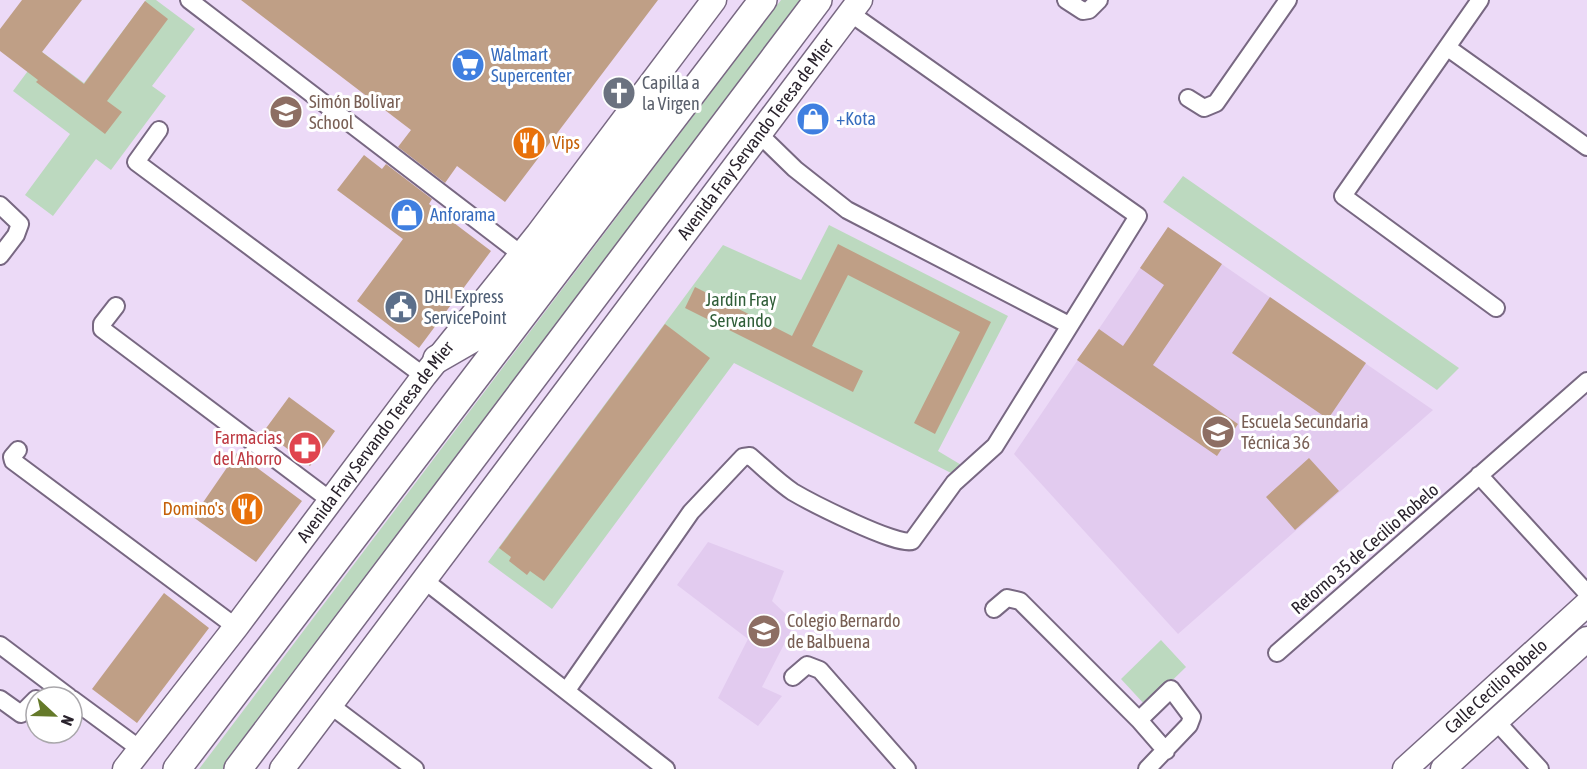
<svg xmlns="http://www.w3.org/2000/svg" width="1587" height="769" font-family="'Asap Condensed',sans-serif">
	<rect width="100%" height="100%" fill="#ecdaf7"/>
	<path fill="#e2cbef" d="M1168 227 1433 410 1178 634 1014 454Z
		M708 542 784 571 772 601 795 623 762 687 782 696 758 726 718 698 748 639 677 585Z"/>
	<path fill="#bcd9bf" d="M146 0H156L195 29 152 86 166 96 111 170 96 159 53 216 25 195 70 134 13 91 42 52 84 83Z
		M781 0H809L223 769H199Z
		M1183 176 1459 368 1437 390 1163 202Z
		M829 225 1008 316 938 451 963 466 957 476 734 363 552 609 488 562 723 245 801 280Z
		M1161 640 1186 667 1146 706 1121 679Z"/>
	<path fill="#bf9f86" d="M22 0H82L42 52 84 84 145 1 168 19 107 101 122 112 105 134 36 82 38 80 0 51V29Z
		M241 0H658L505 202 457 166 445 183 398 147 411 130Z
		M364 155 382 169 386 164 432 199 429 204 491 251 419 348 357 301 403 239 337 190Z
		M1168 227 1222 264 1153 365 1238 424 1217 456 1077 360 1099 329 1123 346 1134 330 1164 285 1140 268Z
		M838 244 991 322 935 434 914 423 960 332 848 275 812 346 863 371 853 392 685 308 695 287 792 336Z
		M1270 297 1366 363 1328 419 1232 353Z
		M665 324 710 358 544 581 530 571 527 575 509 561 511 557 499 548Z
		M289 397 335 431 310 466 264 431Z
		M237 453 302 501 256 562 193 517Z
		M1309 458 1339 491 1295 530 1266 497Z
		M164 593 209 628 137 723 92 689Z"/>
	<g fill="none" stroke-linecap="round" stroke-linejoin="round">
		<g stroke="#786882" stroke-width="20">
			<path id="street" d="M189 0 521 254
				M1066 0 1083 11 1089 10 1099 0
				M1480 0 1343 196 1496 308
				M1448 48 1587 147
				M1188 98 1204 108 1216 103 1288 0
				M159 130 136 162 424 376
				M760 135 795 169 847 210 1069 325
				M0 205 20 224 16 235 0 256
				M116 306 102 324V329L330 500
				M18 450 12 457 13 461 236 627
				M1479 475 1587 593
				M424 580 666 769
				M994 609 1007 598 1020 601 1139 720 1166 751
				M0 645 69 697
				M1277 653 1587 381
				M793 677 807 665 820 670 907 769
				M567 690 691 512 743 457 750 456C764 468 778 482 793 492 810 502 898 547 912 541L954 483 995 446 1138 216 850 13
				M0 699 21 714 36 699
				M72 699 140 749
				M330 705 415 769
				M1139 720 1171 689 1192 717 1189 725 1147 769
				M1496 721 1540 769"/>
		</g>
		<g stroke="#786882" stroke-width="27">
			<g id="secondary">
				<path id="s1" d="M125 769 236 627 424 376 538 234 714 0"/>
				<path id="s2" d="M282 769 860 0"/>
				<path id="s3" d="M1405 769 1587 604"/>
				<path d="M1443 769 1587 639"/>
			</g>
		</g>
		<g stroke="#786882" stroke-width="30">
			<path id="primary" d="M437 359 477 336 629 141 673 101
				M177 769 763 0
				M238 769 818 0"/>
		</g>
		<use href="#street" stroke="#fff" stroke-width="16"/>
		<use href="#secondary" stroke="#fff" stroke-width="24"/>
		<use href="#primary" stroke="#fff" stroke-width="27"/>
	</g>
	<defs>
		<g id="supermarket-disc" transform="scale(1.725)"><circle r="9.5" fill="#3f7fe0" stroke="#fff"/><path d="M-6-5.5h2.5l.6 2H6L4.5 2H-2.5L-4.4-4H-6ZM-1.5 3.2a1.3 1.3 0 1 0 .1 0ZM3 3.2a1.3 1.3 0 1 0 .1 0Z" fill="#fff"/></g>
		<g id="church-disc" transform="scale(1.725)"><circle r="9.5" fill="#6b7280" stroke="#fff"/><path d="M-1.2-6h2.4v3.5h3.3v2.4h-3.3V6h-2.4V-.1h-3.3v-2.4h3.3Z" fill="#fff"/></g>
		<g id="school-disc" transform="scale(1.725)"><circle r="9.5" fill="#8d6e63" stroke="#fff"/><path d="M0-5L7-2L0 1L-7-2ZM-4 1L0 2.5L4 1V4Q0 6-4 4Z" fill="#fff"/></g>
		<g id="shop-disc" transform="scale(1.725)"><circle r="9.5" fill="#3f7fe0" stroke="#fff"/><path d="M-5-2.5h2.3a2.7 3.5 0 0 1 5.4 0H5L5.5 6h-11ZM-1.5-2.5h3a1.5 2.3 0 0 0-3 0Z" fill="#fff"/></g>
		<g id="restaurant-disc" transform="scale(1.725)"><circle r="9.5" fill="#e8710a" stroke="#fff"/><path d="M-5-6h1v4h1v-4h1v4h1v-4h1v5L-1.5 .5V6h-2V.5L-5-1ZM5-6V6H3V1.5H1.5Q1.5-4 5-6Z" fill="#fff"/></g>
		<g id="civic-disc" transform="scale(1.725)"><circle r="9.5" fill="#5c6f8a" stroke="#fff"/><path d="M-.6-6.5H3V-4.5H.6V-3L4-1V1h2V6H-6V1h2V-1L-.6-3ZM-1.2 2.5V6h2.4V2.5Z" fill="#fff"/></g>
		<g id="pharmacy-disc" transform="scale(1.725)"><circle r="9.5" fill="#e0444e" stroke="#fff"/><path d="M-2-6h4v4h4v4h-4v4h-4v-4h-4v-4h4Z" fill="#fff"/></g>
	</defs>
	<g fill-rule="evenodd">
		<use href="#supermarket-disc" x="468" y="65"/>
		<use href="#church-disc" x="619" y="93"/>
		<use href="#school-disc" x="286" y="112"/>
		<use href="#shop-disc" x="813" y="119"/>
		<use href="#restaurant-disc" x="529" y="143"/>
		<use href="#shop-disc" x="407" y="215"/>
		<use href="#civic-disc" x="401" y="307"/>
		<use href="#school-disc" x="1218" y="432"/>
		<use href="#pharmacy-disc" x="305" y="448"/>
		<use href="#restaurant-disc" x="247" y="509"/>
		<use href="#school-disc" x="764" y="631"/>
	</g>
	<g text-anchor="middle" stroke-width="6" stroke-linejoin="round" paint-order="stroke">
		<g font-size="18" fill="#366cbe" stroke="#fff" text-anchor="start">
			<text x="491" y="61">Walmart<tspan x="491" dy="21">Supercenter</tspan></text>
			<text x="836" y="125">+Kota</text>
			<text x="430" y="221">Anforama</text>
		</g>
		<g font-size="18" fill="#5b616d" stroke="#fff" text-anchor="start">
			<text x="642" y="89">Capilla a<tspan x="642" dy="21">la Virgen</tspan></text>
		</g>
		<g font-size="18" fill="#785e54" stroke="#fff" text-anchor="start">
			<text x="309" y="108">Simón Bolívar<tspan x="309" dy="21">School</tspan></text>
			<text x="1241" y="428">Escuela Secundaria<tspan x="1241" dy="21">Técnica 36</tspan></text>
			<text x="787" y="627">Colegio Bernardo<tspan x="787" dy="21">de Balbuena</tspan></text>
		</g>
		<g font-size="18" fill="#29222c" stroke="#fff">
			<text dy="6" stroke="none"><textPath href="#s2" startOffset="788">Avenida Fray Servando Teresa de Mier</textPath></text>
			<text dy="6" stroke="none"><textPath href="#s1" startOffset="412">Avenida Fray Servando Teresa de Mier</textPath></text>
			<text transform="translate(1365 549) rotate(-41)" y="6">Retorno 35 de Cecilio Robelo</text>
			<text dy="6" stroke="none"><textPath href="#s3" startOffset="123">Calle Cecilio Robelo</textPath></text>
		</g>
		<g font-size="18" fill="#c56008" stroke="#fff" text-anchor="start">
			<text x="552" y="149">Vips</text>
			<text x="224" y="515" text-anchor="end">Domino's</text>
		</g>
		<g font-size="18" fill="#4e5e75" stroke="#fff" text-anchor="start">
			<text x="424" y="303">DHL Express<tspan x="424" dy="21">ServicePoint</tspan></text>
		</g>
		<g font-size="18" fill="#305e38" stroke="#fff">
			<text x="741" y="306">Jardín Fray<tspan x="741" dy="21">Servando</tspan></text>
		</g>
		<g font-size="18" fill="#be3a42" stroke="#fff" text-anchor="end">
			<text x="282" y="444">Farmacias<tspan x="282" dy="21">del Ahorro</tspan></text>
		</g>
	</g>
	<g transform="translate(54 715) rotate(112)"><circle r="28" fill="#ffffff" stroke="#a9a7ab" stroke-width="1.5"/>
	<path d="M0-4.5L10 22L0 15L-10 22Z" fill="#657a2a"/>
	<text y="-9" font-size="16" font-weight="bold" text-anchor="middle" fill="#29222c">N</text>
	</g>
</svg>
